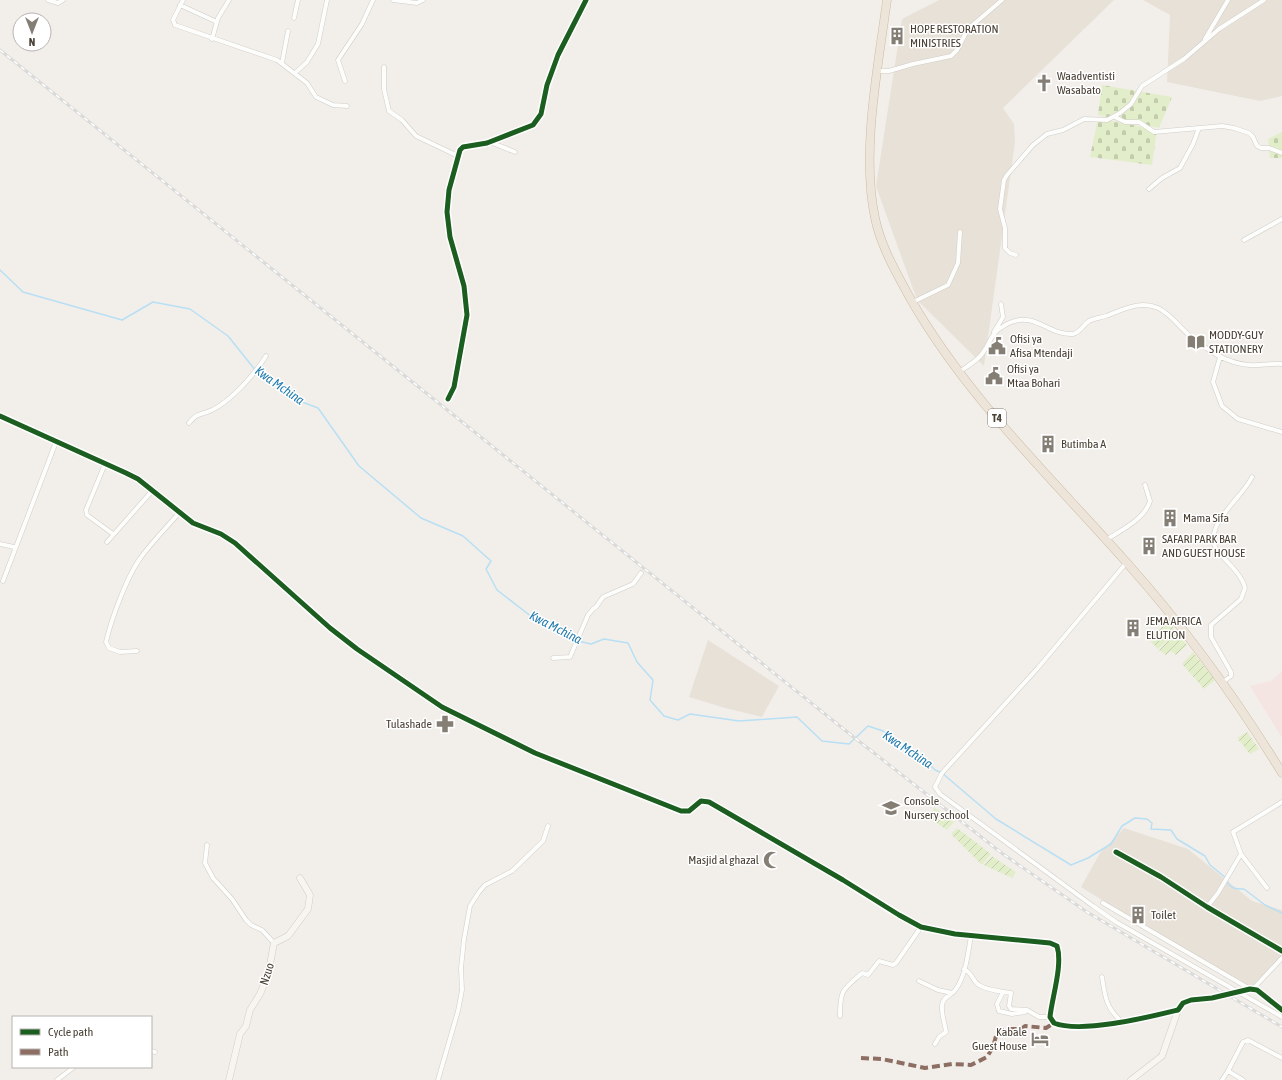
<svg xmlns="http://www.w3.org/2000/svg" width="1282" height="1080" font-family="'Asap Condensed',sans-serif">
	<defs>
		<pattern id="cemetery-stones" width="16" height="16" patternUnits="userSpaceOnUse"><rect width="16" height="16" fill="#e2eec9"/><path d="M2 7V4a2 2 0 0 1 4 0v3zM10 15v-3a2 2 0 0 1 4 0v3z" fill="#c3cdad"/></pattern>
		<pattern id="garden-furrows" width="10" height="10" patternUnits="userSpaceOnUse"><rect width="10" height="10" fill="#e2eec9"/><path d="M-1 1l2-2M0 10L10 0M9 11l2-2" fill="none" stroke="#c3cdad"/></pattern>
	</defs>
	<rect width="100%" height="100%" fill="#f2efeb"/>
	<path fill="#e7e1d8" d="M939 0H1114L1003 108 1014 124 1015 142 984 366 917 300 876 186 902 19Z
		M1143 0H1282V96L1260 101 1167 82 1170 15Z
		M708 640 779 686 762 717 725 708 689 697Z
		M1124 828 1188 849 1252 901 1282 910V961L1266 977 1251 987 1155 933 1081 887 1100 853Z"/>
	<path fill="#f5e5e2" d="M1282 671V738L1250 686 1271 681Z"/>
	<path fill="url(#cemetery-stones)" d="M1102 85 1172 97 1159 128 1098 115Z
		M1098 118 1157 130 1152 165 1090 157Z
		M1282 132V158H1270L1268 139Z"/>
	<path fill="url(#garden-furrows)" d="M1169 622 1176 632 1158 649 1147 638Z
		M1176 632 1187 645 1176 655 1171 651 1166 655 1159 650Z
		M1193 652 1215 680 1204 689 1182 664Z
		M1247 732 1259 749 1250 754 1237 738Z
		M934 807 954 822 947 830 931 819Z
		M957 828 991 854 982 865 951 834Z
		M992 856 1016 872 1012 878 984 865Z"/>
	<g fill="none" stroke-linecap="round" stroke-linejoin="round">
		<path stroke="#b8dff3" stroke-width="1.5" d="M0 270 23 292 122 320 153 302 190 309 228 336 256 371 302 402 318 408 359 466 421 518 463 536 491 561 486 569 497 590 532 617 545 619 578 641 591 644 604 639 628 643 637 662 653 680 650 700 664 716 678 720 690 714 739 721 797 717 822 741 849 744 868 726 883 731 904 750 921 756 935 770 942 773 996 819 1071 865 1088 858 1111 844 1122 826 1135 818 1147 819 1152 823 1151 829 1171 830 1177 839 1205 856 1210 865 1226 878
			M1227 881C1230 889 1237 889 1244 889L1265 905 1282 913"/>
		<g stroke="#d0cdc8" stroke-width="5">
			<path id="street" d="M48 0 58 3 63 0
				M183 0 173 20 175 25 277 60 307 83 316 97 333 105 347 106
				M393 0 417 3 423 0
				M180 5 217 22
				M294 18 298 0
				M212 39 218 18 229 0
				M1205 39 1228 0
				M282 63 288 31
				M384 67V89L389 111 402 120 416 136 458 156
				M878 71H889L913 64 951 56 957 50 968 29 1002 0
				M295 73 307 62 318 44 327 0
				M345 81 338 60 362 24 373 0
				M1115 117 1125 122H1139L1154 132 1222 126 1234 128 1249 133 1253 137 1257 146 1261 148H1269L1282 153
				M490 142 515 152
				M1149 189 1162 178 1180 168 1193 144 1199 128
				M1244 240 1282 219
				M1016 255 1010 253 1005 248V228L1000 209 1004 180 1007 175 1033 145 1047 134 1063 130 1084 119 1107 120 1120 113 1131 104 1142 86 1184 59 1219 29 1264 0
				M913 302 948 285 958 263 960 232
				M994 332 1003 317 1001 304
				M1220 357 1213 382 1222 406 1238 419 1282 432
				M959 372C966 367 977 361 982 354 994 338 988 334 1009 323 1035 311 1049 336 1073 334 1080 333 1083 325 1089 321 1094 318 1100 318 1106 316 1122 310 1140 300 1158 308 1171 314 1179 327 1190 336 1208 350 1225 363 1249 365 1260 366 1271 363 1282 364
				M448 399 454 387 467 315 464 286 450 237 447 212 449 190 460 150 463 147 487 143 533 125 541 114 547 85 558 55 586 0
				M189 423C199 411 200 416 212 410 231 401 255 374 266 356
				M105 464 86 510 87 515 113 534
				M1106 540C1121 530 1145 519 1150 501L1145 485
				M107 542 152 491
				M0 544 14 547
				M1127 562 1037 669 942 773 935 787 940 794 1093 906 1116 922 1282 1017
				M3 581 56 442
				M137 651 120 652 109 648 106 642C111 620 126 579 139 560 151 543 166 528 179 513
				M553 658 570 657 588 615 593 609 596 607 603 597 633 584 641 573
				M1223 682 1231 676V672L1211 637V625L1241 599 1245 588C1242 575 1228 563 1219 553 1198 528 1242 499 1252 477
				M207 845 205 863 213 878 232 899 246 920 251 925 262 930 274 943
				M1116 852 1161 877 1207 907 1282 951
				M1267 888 1241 854 1233 832 1282 802
				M1103 903 1250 989
				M1207 907 1218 893 1241 854
				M964 969C973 973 972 981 979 985 988 991 1001 991 1011 993L1009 1006 1011 1009 1027 1010 1039 1017H1050
				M1102 977C1105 997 1106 1008 1122 1022
				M919 981 938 990 952 993
				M1253 989 1282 958
				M1003 992 997 1004 999 1011 1012 1014 1025 1012
				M840 1016C840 989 843 990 862 973L868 975 879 961 893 965 896 963 921 927
				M935 1044 939 1037 946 1032C945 1023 941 1015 942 1005 943 996 952 996 956 989 966 975 968 952 971 936
				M151 1051 155 1052
				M57 1080 74 1067
				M438 1080 458 1011 462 990 461 968 464 939 470 906 479 892 485 885 512 871 543 841 548 826
				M1222 1080 1228 1071
				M1243 1080 1228 1071 1243 1042 1248 1040 1282 1058"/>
		</g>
		<g stroke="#d2ccc1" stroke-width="7">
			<path id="secondary" d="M0 416 126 473 138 479 193 523 221 534 235 543 330 628 357 649 442 707 535 753 681 811H689L701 801 709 802 843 880 899 915 921 927 955 934 1050 943 1057 946C1063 965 1052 997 1050 1017L1054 1023C1081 1034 1149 1017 1178 1010L1183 1003 1191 1000 1212 998 1250 989 1257 990 1282 1010
				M229 1080 240 1034 246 1026 250 1010 260 994 268 975 274 943 288 936 308 909 310 895 300 878
				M1131 1080 1162 1056 1178 1010"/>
		</g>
		<g stroke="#ccbba4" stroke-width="9">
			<path id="highway" d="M887 0C878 67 861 152 875 218 881 247 896 272 910 298 967 398 1051 477 1127 563 1185 628 1236 698 1282 773"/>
		</g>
		<use href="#street" stroke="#fdfdfc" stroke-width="4"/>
		<use href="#secondary" stroke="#f7f5ef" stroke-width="6"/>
		<use href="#highway" stroke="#ede5d9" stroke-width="8"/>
		<g stroke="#dadad9" stroke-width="3">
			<path id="rail" d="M0 50 851 735 1003 854 1087 912 1282 1027"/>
		</g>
		<use href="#rail" stroke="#fff" stroke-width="1.5" stroke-dasharray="4.5" stroke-linecap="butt"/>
		<path stroke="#8d6e63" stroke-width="4" stroke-dasharray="8 4" stroke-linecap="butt" d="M861 1058 882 1059 925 1068 952 1064 971 1065 987 1057 993 1047 996 1036H999L1005 1029H1021L1025 1026 1046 1028 1054 1023"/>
		<g stroke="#fff" stroke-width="8">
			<path id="cycleway" d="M448 399 454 387 467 315 464 286 450 237 447 212 449 190 460 150 463 147 487 143 533 125 541 114 547 85 558 55 586 0
				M0 416 126 473 138 479 193 523 221 534 235 543 330 628 357 649 442 707 535 753 681 811H689L701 801 709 802 843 880 899 915 921 927 955 934 1050 943 1057 946C1063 965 1052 997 1050 1017L1054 1023C1081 1034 1149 1017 1178 1010L1183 1003 1191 1000 1212 998 1250 989 1257 990 1282 1010
				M1116 852 1161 877 1207 907 1282 951"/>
		</g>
		<use href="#cycleway" stroke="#1b5e20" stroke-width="5"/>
	</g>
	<defs>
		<g id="building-bare" transform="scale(1.38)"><path d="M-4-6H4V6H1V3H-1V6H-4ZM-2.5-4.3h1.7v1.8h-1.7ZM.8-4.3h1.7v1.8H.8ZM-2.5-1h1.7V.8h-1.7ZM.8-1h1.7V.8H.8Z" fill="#857e75" stroke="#fff" stroke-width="2.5" paint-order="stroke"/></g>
		<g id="church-bare" transform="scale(1.38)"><path d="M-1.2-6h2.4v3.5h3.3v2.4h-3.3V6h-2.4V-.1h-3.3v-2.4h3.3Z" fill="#857e75" stroke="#fff" stroke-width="2.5" paint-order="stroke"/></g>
		<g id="library-bare" transform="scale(1.38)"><path d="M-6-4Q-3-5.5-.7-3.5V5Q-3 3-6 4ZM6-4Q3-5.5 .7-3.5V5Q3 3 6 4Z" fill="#857e75" stroke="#fff" stroke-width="2.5" paint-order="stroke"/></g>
		<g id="civic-bare" transform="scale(1.38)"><path d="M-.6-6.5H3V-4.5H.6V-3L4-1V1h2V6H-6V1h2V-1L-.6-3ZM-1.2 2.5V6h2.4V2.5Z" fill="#857e75" stroke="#fff" stroke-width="2.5" paint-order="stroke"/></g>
		<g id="pharmacy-bare" transform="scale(1.38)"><path d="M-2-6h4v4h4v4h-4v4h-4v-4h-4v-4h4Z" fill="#857e75" stroke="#fff" stroke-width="2.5" paint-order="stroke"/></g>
		<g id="school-bare" transform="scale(1.38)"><path d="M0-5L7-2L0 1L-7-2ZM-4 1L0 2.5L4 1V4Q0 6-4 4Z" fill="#857e75" stroke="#fff" stroke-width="2.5" paint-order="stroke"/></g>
		<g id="mosque-bare" transform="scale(1.38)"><path d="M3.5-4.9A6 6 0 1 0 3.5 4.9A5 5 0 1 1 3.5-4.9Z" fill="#857e75" stroke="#fff" stroke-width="2.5" paint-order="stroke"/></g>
		<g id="hotel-bare" transform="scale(1.38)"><path d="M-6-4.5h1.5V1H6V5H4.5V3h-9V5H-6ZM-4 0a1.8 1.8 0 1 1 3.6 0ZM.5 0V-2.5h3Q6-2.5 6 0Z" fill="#857e75" stroke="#fff" stroke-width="2.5" paint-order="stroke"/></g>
	</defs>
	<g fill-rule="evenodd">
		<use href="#building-bare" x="897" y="36"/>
		<use href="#church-bare" x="1044" y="83"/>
		<use href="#library-bare" x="1196" y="342"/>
		<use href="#civic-bare" x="997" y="346"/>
		<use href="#civic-bare" x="994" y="376"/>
		<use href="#building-bare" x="1048" y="444"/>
		<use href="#building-bare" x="1170" y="518"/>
		<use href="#building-bare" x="1149" y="546"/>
		<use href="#building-bare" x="1133" y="628"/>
		<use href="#pharmacy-bare" x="445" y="724"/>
		<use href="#school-bare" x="891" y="808"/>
		<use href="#mosque-bare" x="772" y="860"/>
		<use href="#building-bare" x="1138" y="915"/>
		<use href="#hotel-bare" x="1040" y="1039"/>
	</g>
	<g text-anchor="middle" stroke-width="3" stroke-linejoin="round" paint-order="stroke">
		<rect fill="#fff" stroke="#807a72" stroke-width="1" x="988" y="409" width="18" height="18" rx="3"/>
		<g font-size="11" font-weight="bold" fill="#4a4136">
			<text x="997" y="422">T4</text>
		</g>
		<g font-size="12" fill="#4a4136" stroke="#fff" text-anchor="start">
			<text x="910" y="33">HOPE RESTORATION<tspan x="910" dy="14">MINISTRIES</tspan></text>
			<text x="1057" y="80">Waadventisti<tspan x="1057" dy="14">Wasabato</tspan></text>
			<text x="1209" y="339">MODDY-GUY<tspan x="1209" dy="14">STATIONERY</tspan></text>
			<text x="1010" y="343">Ofisi ya<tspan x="1010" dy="14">Afisa Mtendaji</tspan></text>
			<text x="1007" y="373">Ofisi ya<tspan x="1007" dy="14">Mtaa Bohari</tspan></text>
			<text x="1061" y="448">Butimba A</text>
			<text x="1183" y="522">Mama Sifa</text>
			<text x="1162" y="543">SAFARI PARK BAR<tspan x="1162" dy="14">AND GUEST HOUSE</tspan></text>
			<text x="1146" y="625">JEMA AFRICA<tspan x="1146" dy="14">ELUTION</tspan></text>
			<text x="432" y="728" text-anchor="end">Tulashade</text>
			<text x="904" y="805">Console<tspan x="904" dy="14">Nursery school</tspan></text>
			<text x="759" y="864" text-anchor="end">Masjid al ghazal</text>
			<text x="1151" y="919">Toilet</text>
			<text x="1027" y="1036" text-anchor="end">Kabale<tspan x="1027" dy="14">Guest House</tspan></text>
		</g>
		<g font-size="12" fill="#4a4136" stroke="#fff">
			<text transform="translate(267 974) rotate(-72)" y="4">Nzuo</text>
		</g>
		<g font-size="13" font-style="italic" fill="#227bae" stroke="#fff">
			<text transform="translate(280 385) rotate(35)" y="5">Kwa Mchina</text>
			<text transform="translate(556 627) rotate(27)" y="5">Kwa Mchina</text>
			<text transform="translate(908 749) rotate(34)" y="5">Kwa Mchina</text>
		</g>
	</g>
	<rect x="12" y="1016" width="140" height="52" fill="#ffffff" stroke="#b7b3af"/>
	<rect x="20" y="1029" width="20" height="6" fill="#1b5e20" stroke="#b7b3af"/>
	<text x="48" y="1036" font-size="12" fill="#4a4136">Cycle path</text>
	<rect x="20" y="1049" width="20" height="6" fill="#8d6e63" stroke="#b7b3af"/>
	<text x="48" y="1056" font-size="12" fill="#4a4136">Path</text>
	<g transform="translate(32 32) rotate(180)"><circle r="19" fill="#ffffff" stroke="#b7b3af"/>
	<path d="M0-3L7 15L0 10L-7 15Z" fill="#857e75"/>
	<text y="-6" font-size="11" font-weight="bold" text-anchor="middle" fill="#4a4136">N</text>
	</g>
</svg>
